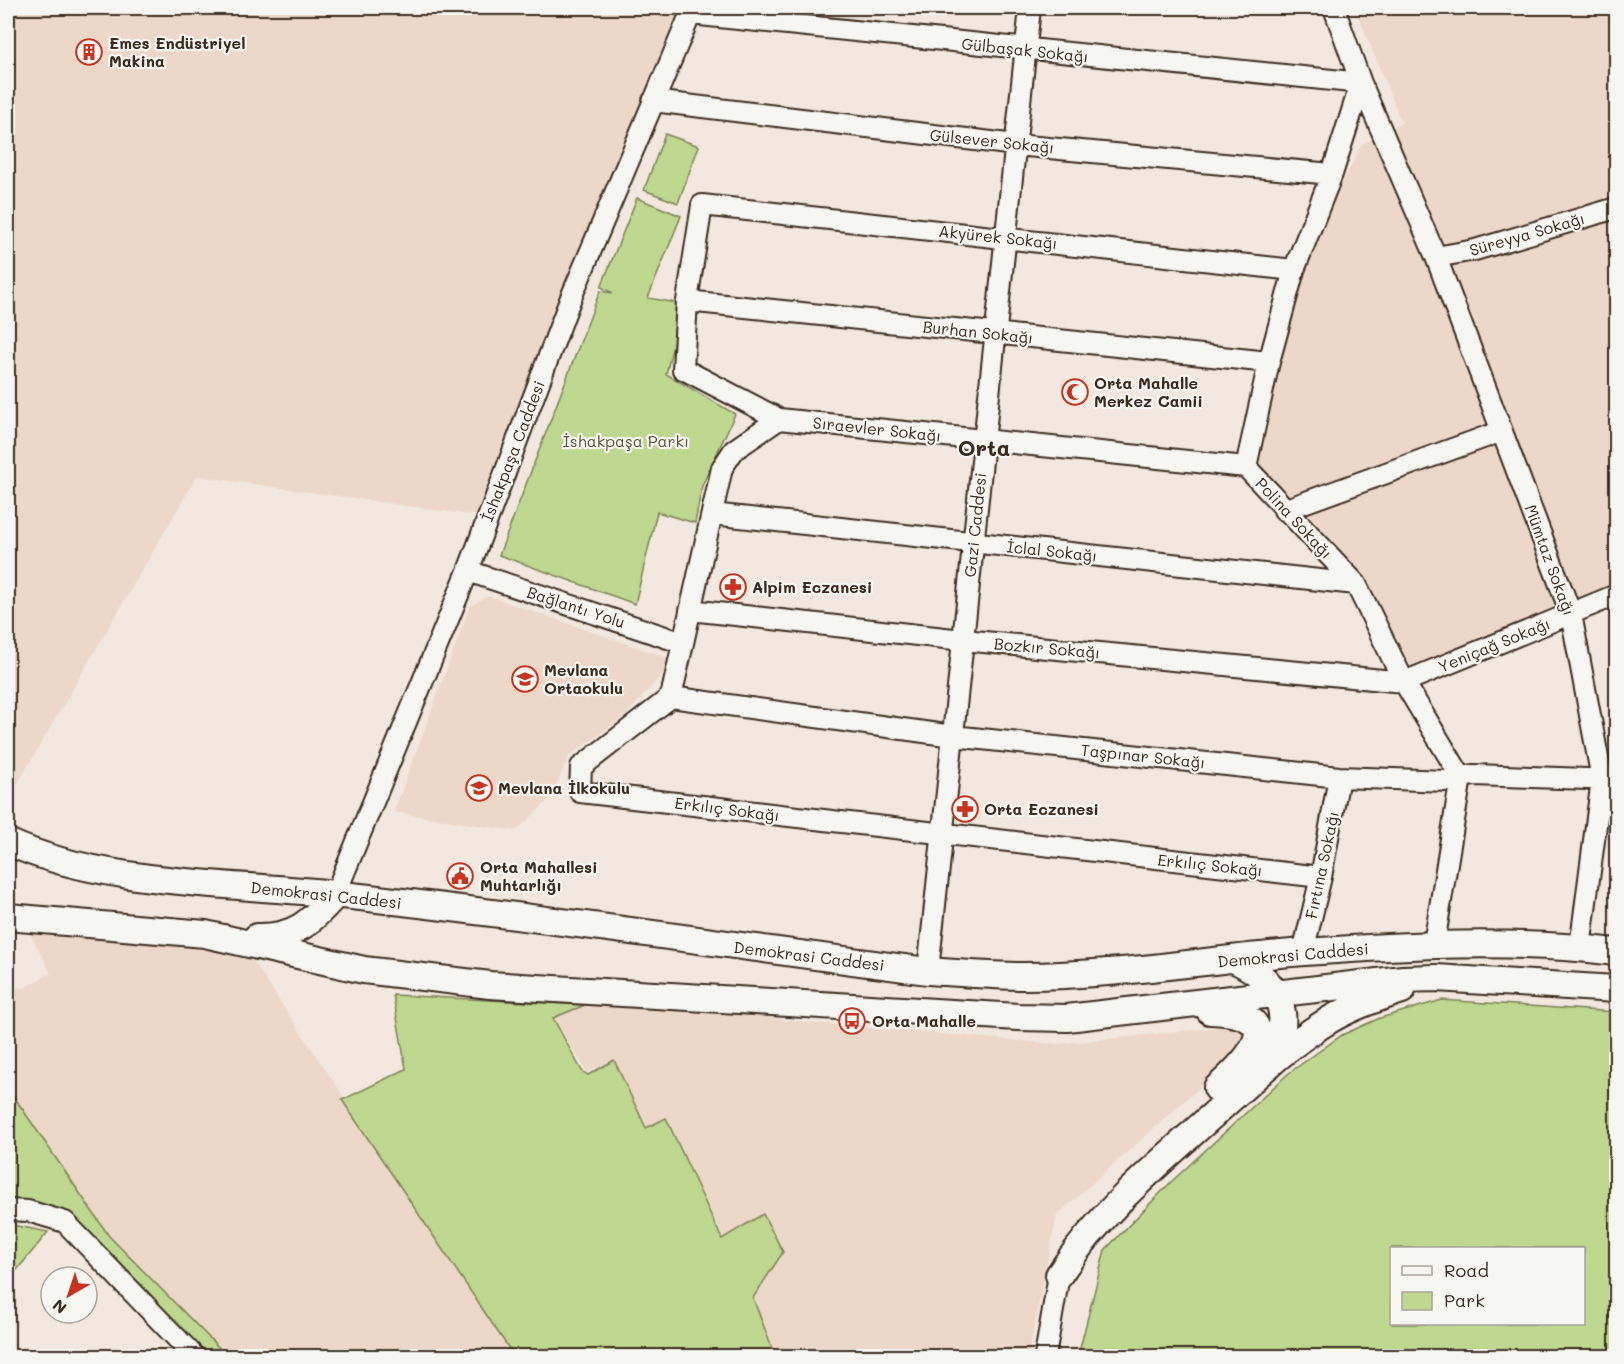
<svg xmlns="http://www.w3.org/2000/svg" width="1624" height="1364" font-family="Mali,sans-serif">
	<rect width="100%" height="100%" fill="#f2e8df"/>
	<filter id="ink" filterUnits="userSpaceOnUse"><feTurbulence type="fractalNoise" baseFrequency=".0167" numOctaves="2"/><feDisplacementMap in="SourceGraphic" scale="12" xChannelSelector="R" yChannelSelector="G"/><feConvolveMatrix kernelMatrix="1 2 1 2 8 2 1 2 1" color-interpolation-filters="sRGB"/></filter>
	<g filter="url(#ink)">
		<path fill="#edd7c8" d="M8 8H680L478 516 197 476 8 800Z
			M1357 8H1616V604L1401 689 1350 586 1245 471 1299 269 1362 144 1402 123 1358 15Z
			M488 596 668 658 665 671 626 715 569 756 551 798 516 831 394 812 470 606Z
			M25 924 247 952 517 1356H227L109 1236 8 1088V988H24L51 973Z
			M580 1004 736 1013 813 1023 1057 1044 1242 1025 1246 1046 1057 1215 1028 1356H775L753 1298 782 1252 724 1240 666 1119 646 1128 614 1060 587 1072 553 1018Z"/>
		<path fill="#bed88f" stroke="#7c8156" stroke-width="1.5" fill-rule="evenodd" d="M665 134 699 146 678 203 644 190Z
			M637 198 681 216 648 298 683 304 666 374 735 414 702 486 695 523 657 512 635 604 499 555 600 291 613 293 601 287Z
			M393 995 585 1005 553 1018 582 1071 588 1075 614 1060 646 1128 666 1118 722 1239 763 1214 783 1252 753 1298 775 1356H514L342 1100 406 1069Z
			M1442 1000 1616 1012V1356H1078L1105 1250 1171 1182 1289 1073 1342 1035 1380 1018ZM1584 1248V1324H1392V1248Z
			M8 1088 109 1236 227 1356H203L66 1216 34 1201 8 1199Z
			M12 1225 48 1232 8 1281V1227Z"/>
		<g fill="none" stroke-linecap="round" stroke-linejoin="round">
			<g stroke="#3b2a1e" stroke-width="24">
				<path id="minor" d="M1334 8 1361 83 1332 174 1294 270 1269 362 1246 467 1356 584 1404 682 1461 777 1434 944
					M690 14 1361 83 1436 257 1571 614 1602 779 1580 948
					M653 101 1016 145 1332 174
					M1436 257 1475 250 1616 208
					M687 301 1269 362
					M779 419 734 450 722 468 671 697 581 767 580 792 1321 877
					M1246 467 779 419 683 369 687 301 702 205 1294 270
					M1284 510 1502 431
					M712 514 1356 584
					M468 571 683 643
					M690 610 963 640 1404 682 1616 595
					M671 697 953 736 1339 777 1447 781 1473 775 1616 780
					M335 895 468 571 570 300 693 8
					M1303 952 1321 877 1339 777
					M928 971 1030 8
					M8 1210 28 1211 65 1222 194 1356
					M1045 1356 1059 1275"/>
			</g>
			<g stroke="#3b2a1e" stroke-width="30">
				<path id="major" d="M8 842C101 885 231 883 334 894 532 916 730 945 928 971 960 973 992 976 1023 976 1117 976 1210 959 1304 952 1408 945 1512 939 1616 952
					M8 917 205 934 364 970 490 985 1018 1017 1067 1018 1403 979 1436 978 1616 989
					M257 937C295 938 311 922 335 895
					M1235 960C1280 981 1297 1017 1268 1061
					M1210 1011C1289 1014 1254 1055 1217 1088
					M1059 1275C1100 1212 1158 1164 1214 1114 1249 1083 1283 1049 1323 1024 1347 1008 1375 999 1402 990"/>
			</g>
			<use href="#minor" stroke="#f6f6f2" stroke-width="20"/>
			<use href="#major" stroke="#f6f6f2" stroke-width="26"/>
		</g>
	</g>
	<defs>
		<g id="building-ring" transform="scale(1.35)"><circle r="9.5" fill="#f6f6f2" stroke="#c8321e" stroke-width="1.5"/><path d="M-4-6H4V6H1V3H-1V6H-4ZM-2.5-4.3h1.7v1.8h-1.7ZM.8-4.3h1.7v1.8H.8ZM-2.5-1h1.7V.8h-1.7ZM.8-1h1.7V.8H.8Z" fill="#c8321e"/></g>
		<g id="mosque-ring" transform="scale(1.35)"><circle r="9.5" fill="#f6f6f2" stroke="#c8321e" stroke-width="1.5"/><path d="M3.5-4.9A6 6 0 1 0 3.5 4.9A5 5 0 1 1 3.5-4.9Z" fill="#c8321e"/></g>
		<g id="pharmacy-ring" transform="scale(1.35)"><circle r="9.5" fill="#f6f6f2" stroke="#c8321e" stroke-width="1.5"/><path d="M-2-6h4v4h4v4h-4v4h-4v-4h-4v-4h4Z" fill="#c8321e"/></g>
		<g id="school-ring" transform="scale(1.35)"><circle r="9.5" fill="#f6f6f2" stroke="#c8321e" stroke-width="1.5"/><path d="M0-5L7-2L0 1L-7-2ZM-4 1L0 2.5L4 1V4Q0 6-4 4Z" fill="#c8321e"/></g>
		<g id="civic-ring" transform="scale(1.35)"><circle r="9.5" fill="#f6f6f2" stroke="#c8321e" stroke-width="1.5"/><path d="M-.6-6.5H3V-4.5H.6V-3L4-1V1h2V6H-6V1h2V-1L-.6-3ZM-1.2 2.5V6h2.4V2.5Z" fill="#c8321e"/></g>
		<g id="bus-ring" transform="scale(1.35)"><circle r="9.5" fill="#f6f6f2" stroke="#c8321e" stroke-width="1.5"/><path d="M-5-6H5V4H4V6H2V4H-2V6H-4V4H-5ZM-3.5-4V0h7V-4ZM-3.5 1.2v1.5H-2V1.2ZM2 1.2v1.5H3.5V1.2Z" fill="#c8321e"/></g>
	</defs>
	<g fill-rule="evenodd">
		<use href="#building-ring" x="89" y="52"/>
		<use href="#mosque-ring" x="1075" y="392"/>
		<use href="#pharmacy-ring" x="733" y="587"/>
		<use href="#school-ring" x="525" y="679"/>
		<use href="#school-ring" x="479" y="788"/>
		<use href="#pharmacy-ring" x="965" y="809"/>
		<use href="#civic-ring" x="460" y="876"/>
		<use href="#bus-ring" x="852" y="1021"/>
	</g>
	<g text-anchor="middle" stroke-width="4.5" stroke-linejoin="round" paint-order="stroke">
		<g font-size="16" font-weight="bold" fill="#3b2a1e" stroke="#f6f6f2" text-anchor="start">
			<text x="109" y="49">Emes Endüstriyel<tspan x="109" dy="18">Makina</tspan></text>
			<text x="1094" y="389">Orta Mahalle<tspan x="1094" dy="18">Merkez Camii</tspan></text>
			<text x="752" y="593">Alpim Eczanesi</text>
			<text x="544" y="676">Mevlana<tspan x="544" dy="18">Ortaokulu</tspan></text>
			<text x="498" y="794">Mevlana İlkokulu</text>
			<text x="984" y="815">Orta Eczanesi</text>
			<text x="480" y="873">Orta Mahallesi<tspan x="480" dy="18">Muhtarlığı</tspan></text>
			<text x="872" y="1027">Orta Mahalle</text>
		</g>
		<g font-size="16" fill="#3b2a1e" stroke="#f6f6f2">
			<text transform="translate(1025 50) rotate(6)" y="6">Gülbaşak Sokağı</text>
			<text transform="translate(992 141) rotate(6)" y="6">Gülsever Sokağı</text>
			<text transform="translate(1527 234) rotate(-16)" y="6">Süreyya Sokağı</text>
			<text transform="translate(998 237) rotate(6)" y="6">Akyürek Sokağı</text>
			<text transform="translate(978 332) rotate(6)" y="6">Burhan Sokağı</text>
			<text transform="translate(877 429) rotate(6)" y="6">Sıraevler Sokağı</text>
			<text transform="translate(513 451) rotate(-69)" y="6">İshakpaşa Caddesi</text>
			<text transform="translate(1294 518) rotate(47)" y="6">Polina Sokağı</text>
			<text transform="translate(975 525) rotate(-84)" y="6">Gazi Caddesi</text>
			<text transform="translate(1052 551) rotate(6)" y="6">İclal Sokağı</text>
			<text transform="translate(1550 560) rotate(70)" y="6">Mümtaz Sokağı</text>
			<text transform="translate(576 607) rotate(18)" y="6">Bağlantı Yolu</text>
			<text transform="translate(1494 645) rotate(-22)" y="6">Yeniçağ Sokağı</text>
			<text transform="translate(1047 648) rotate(5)" y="6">Bozkır Sokağı</text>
			<text transform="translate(1143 756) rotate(6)" y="6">Taşpınar Sokağı</text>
			<text transform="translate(727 809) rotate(7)" y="6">Erkılıç Sokağı</text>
			<text transform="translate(1210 865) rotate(6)" y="6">Erkılıç Sokağı</text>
			<text transform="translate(1322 865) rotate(-78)" y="6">Fırtına Sokağı</text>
			<text transform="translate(326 895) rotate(6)" y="6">Demokrasi Caddesi</text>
			<text transform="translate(1293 955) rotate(-5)" y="6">Demokrasi Caddesi</text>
			<text transform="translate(809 956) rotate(7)" y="6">Demokrasi Caddesi</text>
		</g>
		<g font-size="16" fill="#5c563a" stroke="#f6f6f2">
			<text x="626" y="447">İshakpaşa Parkı</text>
		</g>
		<g font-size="22" font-weight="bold" fill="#3b2a1e" stroke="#f6f6f2">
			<text x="984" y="456">Orta</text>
		</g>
	</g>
	<rect width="1624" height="1364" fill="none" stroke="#f6f6f2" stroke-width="30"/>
	<rect x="15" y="15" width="1594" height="1334" fill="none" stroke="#3b2a1e" stroke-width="2" filter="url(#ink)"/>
	<rect x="1390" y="1247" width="195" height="78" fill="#f6f6f2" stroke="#aba49d" stroke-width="1.5"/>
	<rect x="1402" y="1266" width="30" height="9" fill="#f6f6f2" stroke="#aba49d" stroke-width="1.5"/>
	<text x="1444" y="1277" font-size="18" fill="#3b2a1e">Road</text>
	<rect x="1402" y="1292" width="30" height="18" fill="#bed88f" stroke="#aba49d" stroke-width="1.5"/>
	<text x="1444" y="1307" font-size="18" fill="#3b2a1e">Park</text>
	<g transform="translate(69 1295) rotate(219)"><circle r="28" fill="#f6f6f2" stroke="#aba49d" stroke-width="1.5"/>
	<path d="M0-4.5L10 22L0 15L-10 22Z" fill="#c8321e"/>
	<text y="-9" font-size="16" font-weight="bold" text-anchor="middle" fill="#3b2a1e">N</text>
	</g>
</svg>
